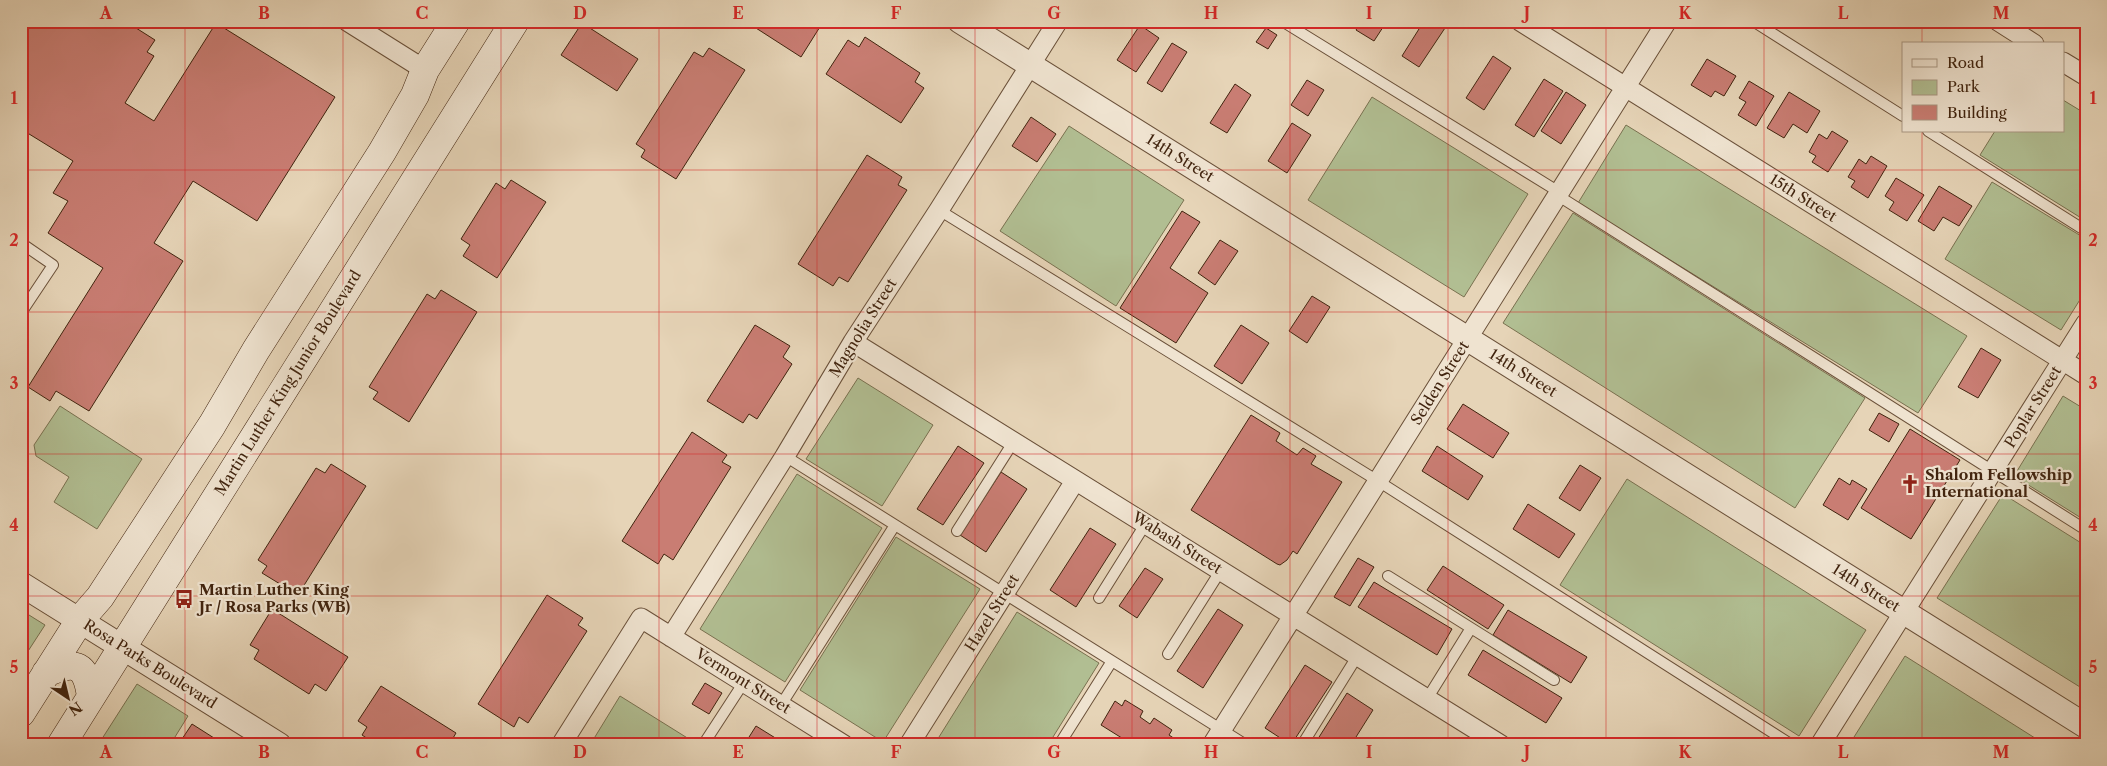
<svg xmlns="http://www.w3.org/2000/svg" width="2107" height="766" font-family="'Libre Caslon Text',serif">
	<rect width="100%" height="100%" fill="#e6d4b7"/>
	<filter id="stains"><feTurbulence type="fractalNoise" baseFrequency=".004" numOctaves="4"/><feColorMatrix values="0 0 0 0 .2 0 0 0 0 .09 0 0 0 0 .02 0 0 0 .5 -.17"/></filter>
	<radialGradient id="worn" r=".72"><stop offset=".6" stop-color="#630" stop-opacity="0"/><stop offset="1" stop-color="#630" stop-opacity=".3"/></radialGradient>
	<path fill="#b1be92" stroke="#797150" d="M1372 97 1528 194 1464 297 1308 200Z
		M2063 100 2086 114V221L1980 155 1995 131H2063Z
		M1626 125 1967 336 1918 413 1578 203Z
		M1069 126 1184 200 1116 306 1000 231Z
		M1992 182 2086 239V290L2061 330 1945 259Z
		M1573 213 1865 398 1795 508 1503 323Z
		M858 378 933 425 882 506 806 459Z
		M2063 396 2086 410V521L2014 476Z
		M60 406 142 459 97 529 54 502 69 477 36 456 34 445Z
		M797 474 882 528 785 682 700 629Z
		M1627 479 1866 630 1799 736 1560 585Z
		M2003 494 2086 546V677L2080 687 1937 598Z
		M896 537 980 589 883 742 800 690Z
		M21 610 45 625 21 662Z
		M1017 612 1099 663 1048 745H934Z
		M1905 656 2046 745H1849Z
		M137 684 188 716 170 745H98Z
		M620 696 689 739 686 745H590Z"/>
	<path fill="#c97d73" stroke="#41240f" d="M21 21H125L155 40 147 52 154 56 125 103 154 121 216 23 335 97 257 221 193 181 154 243 183 261 89 411 56 391 50 401 28 387 103 268 48 233 68 201 53 193 73 161 21 129Z
		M745 21H822L823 22 801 57Z
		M1362 21H1387L1374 41 1356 30Z
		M1424 21H1440L1447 25 1419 67 1402 56Z
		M582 23 638 59 617 91 561 55Z
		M1140 25 1159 38 1136 72 1117 60Z
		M1266 28 1277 35 1268 49 1256 42Z
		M865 37 920 73 915 82 924 88 901 123 826 74 848 40 859 47Z
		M1172 43 1187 52 1162 92 1147 83Z
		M709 48 745 70 676 179 641 157 645 150 636 144 694 52 703 57Z
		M1493 56 1511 68 1484 110 1466 98Z
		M1707 59 1736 76 1724 96 1715 91 1711 97 1691 85Z
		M1544 79 1563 91 1534 137 1515 125Z
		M1307 80 1324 90 1308 116 1291 105Z
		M1749 81 1774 96 1756 126 1738 115 1746 102 1739 98Z
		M1235 84 1251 95 1227 133 1210 123Z
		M1566 92 1586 105 1561 144 1541 131Z
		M1789 92 1820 111 1807 133 1793 124 1784 138 1767 128Z
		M1031 117 1056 134 1037 162 1012 146Z
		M1292 123 1311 135 1287 173 1268 161Z
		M1832 131 1848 141 1828 172 1812 162 1816 156 1809 152 1819 134 1827 139Z
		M867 155 902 177 898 185 907 190 848 282 839 277 833 286 798 264Z
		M1871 156 1887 166 1868 198 1851 187 1855 181 1848 177 1859 159 1866 164Z
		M1896 178 1924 195 1907 221 1889 210 1894 202 1885 196Z
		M511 180 546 202 497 278 463 256 470 245 461 239 496 183 505 189Z
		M1939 186 1972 206 1959 226 1943 217 1934 231 1918 221Z
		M1182 211 1200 222 1170 268 1208 293 1176 343 1120 308Z
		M1220 240 1238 251 1215 285 1198 273Z
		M441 290 477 312 409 422 373 399 378 392 369 387 427 294 435 299Z
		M1312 296 1330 307 1307 343 1289 331Z
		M755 325 790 346 783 357 792 364 757 419 749 414 743 423 707 401Z
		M1241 325 1269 343 1242 384 1214 366Z
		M1981 348 2001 360 1978 398 1958 387Z
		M1463 404 1509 433 1493 458 1447 429Z
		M1879 413 1899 424 1889 442 1869 430Z
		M1251 415 1280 433 1276 441 1297 455 1303 448 1316 456 1311 464 1342 482 1297 554 1293 551 1287 560 1280 565 1277 564 1191 510Z
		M1910 429 1960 460 1911 539 1861 508Z
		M692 432 727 455 722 462 731 467 673 560 664 554 658 564 622 541Z
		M958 446 984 463 943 525 917 509Z
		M1437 446 1483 476 1468 500 1422 471Z
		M331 464 366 486 298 595 262 573 267 566 258 560 316 468 325 473Z
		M1580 465 1601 478 1580 511 1559 498Z
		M1001 472 1027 489 986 552 960 535Z
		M1839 478 1850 485 1852 480 1867 489 1848 520 1823 505Z
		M1528 504 1575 534 1559 558 1513 529Z
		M1090 528 1116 544 1076 607 1050 590Z
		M1358 558 1374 567 1350 606 1334 597Z
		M1443 566 1504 605 1488 629 1427 590Z
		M1145 568 1163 579 1137 618 1119 606Z
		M1374 582 1452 629 1437 655 1358 607Z
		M547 595 583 618 578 625 587 631 528 723 519 717 514 727 478 704Z
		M272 609 348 657 326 691 315 684 309 694 254 659 259 650 250 645Z
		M1218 609 1243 625 1203 688 1177 671Z
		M1508 610 1587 657 1571 683 1493 635Z
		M1483 650 1562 698 1546 723 1468 675Z
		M1305 665 1332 682 1291 745 1265 728Z
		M705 683 722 693 709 714 692 704Z
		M381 686 456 733 449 745H377L362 735 367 727 358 721Z
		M1347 693 1373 710 1351 745H1314Z
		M1125 700 1143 711 1140 717 1150 724 1154 718 1172 730 1169 735 1178 741 1175 745H1133L1101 725 1115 701 1122 706Z
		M192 724 225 745H178Z
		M756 726 777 739 774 745H744Z"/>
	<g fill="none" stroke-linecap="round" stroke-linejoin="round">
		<g stroke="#6a5039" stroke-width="12">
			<path id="service" d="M1282 21 1559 192
				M1753 21 1903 116
				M1928 131 2086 231
				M1557 195 2086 530
				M939 210 1378 481 1792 745
				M21 243 53 265 21 313
				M785 456 1246 745
				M957 531 1014 441
				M1388 576 1471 628
				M1099 598 1146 523
				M1168 654 1221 570
				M1427 699 1471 628 1554 680
				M781 705 895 525
				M703 745 744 682
				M1059 745 1112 661
				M1302 745 1358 655"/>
		</g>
		<g stroke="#6a5039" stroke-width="21">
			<path id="minor" d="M347 21 425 70
				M1520 21 2086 375
				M1998 21 2034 44
				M2063 62 2086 76
				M853 342 1501 745
				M671 637 785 456 853 342 939 210 1058 21
				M561 745 641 618 844 745
				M909 745 1075 481
				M1212 745 1667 21
				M1820 745 2086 323"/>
		</g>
		<g stroke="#6a5039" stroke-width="26">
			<path id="tertiary" d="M960 21 2086 726
				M21 584 279 745"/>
		</g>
		<g stroke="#41240f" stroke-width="29">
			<path id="secondary" d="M46 673C76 659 87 665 91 697
				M21 713 80 620 100 597 212 425 256 350 382 152 415 95 425 70 456 21
				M61 745 515 21"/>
		</g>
		<use href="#service" stroke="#efe3d0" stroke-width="10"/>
		<use href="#minor" stroke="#efe3d0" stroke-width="19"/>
		<use href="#tertiary" stroke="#efe3d0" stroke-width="24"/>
		<use href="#secondary" stroke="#efe3d0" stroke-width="28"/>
	</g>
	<path fill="none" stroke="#d62828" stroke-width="1" stroke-opacity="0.55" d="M185 21V745M343 21V745M501 21V745M659 21V745M817 21V745M975 21V745M1132 21V745M1290 21V745M1448 21V745M1606 21V745M1764 21V745M1922 21V44M1922 131V745M21 170H2086M21 312H2086M21 454H2086M21 596H2086"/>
	<defs>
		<g id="church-bare" transform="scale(1.5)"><path d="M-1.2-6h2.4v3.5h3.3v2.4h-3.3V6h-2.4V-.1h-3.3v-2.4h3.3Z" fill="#8f2418" stroke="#efe3d0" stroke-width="2.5" paint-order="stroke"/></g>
		<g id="bus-bare" transform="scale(1.5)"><path d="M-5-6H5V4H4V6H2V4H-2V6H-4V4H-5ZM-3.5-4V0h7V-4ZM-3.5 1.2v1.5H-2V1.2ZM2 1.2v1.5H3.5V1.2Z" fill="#8f2418" stroke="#efe3d0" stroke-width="2.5" paint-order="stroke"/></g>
	</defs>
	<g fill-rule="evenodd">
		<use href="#church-bare" x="1910" y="484"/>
		<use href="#bus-bare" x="184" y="599"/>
	</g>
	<g text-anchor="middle" stroke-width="4.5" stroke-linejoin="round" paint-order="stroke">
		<g font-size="15" fill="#41240f" stroke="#efe3d0">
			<text transform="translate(1180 158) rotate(32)" y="5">14th Street</text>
			<text transform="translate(1803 198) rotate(32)" y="5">15th Street</text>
			<text transform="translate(863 328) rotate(-58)" y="5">Magnolia Street</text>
			<text transform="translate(1523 373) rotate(32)" y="5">14th Street</text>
			<text transform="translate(288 383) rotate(-58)" y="5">Martin Luther King Junior Boulevard</text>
			<text transform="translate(1440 383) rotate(-58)" y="5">Selden Street</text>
			<text transform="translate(2033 407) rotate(-58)" y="5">Poplar Street</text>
			<text transform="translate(1177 543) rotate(32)" y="5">Wabash Street</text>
			<text transform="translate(1866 588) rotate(32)" y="5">14th Street</text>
			<text transform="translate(992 613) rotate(-58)" y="5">Hazel Street</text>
			<text transform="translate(150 664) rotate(32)" y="5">Rosa Parks Boulevard</text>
			<text transform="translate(743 681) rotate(32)" y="5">Vermont Street</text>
		</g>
		<g font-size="15" font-weight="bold" fill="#41240f" stroke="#efe3d0" text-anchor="start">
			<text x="1925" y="480">Shalom Fellowship<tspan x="1925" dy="17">International</tspan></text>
			<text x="199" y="595">Martin Luther King<tspan x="199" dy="17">Jr / Rosa Parks (WB)</tspan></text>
		</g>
	</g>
	<rect width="2107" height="766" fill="none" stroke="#e6d4b7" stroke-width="55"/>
	<rect x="1902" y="42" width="162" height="90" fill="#efe3d0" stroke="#a99783"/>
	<rect x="1912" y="59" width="25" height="8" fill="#efe3d0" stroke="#a99783"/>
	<text x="1947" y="68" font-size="15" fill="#41240f">Road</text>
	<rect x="1912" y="80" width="25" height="15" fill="#b1be92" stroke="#a99783"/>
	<text x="1947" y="92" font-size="15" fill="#41240f">Park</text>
	<rect x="1912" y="105" width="25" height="15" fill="#c97d73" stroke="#a99783"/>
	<text x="1947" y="118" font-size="15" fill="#41240f">Building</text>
	<g transform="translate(68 698) rotate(145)" stroke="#efe3d0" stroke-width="4" paint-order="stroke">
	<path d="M0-4L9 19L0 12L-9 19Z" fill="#41240f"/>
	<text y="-8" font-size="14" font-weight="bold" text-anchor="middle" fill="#41240f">N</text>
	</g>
	<rect x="28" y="28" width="2052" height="710" fill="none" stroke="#d62828" stroke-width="2"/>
	<g font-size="16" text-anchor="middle" font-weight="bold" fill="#d62828">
		<text x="106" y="19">A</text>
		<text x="264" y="19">B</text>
		<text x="422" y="19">C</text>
		<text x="580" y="19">D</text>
		<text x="738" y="19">E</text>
		<text x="896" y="19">F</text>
		<text x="1054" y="19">G</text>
		<text x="1211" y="19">H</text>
		<text x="1369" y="19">I</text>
		<text x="1527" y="19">J</text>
		<text x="1685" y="19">K</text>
		<text x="1843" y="19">L</text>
		<text x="2001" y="19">M</text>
		<text x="14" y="104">1</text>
		<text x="2093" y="104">1</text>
		<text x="14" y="246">2</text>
		<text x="2093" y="246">2</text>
		<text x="14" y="389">3</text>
		<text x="2093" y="389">3</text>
		<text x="14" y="531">4</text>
		<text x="2093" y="531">4</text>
		<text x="14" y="673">5</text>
		<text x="2093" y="673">5</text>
		<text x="106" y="758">A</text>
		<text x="264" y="758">B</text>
		<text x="422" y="758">C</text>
		<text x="580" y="758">D</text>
		<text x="738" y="758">E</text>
		<text x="896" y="758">F</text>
		<text x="1054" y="758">G</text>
		<text x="1211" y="758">H</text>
		<text x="1369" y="758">I</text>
		<text x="1527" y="758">J</text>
		<text x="1685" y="758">K</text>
		<text x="1843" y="758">L</text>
		<text x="2001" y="758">M</text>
	</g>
	<rect width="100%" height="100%" filter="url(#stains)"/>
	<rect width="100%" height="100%" fill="url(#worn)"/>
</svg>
